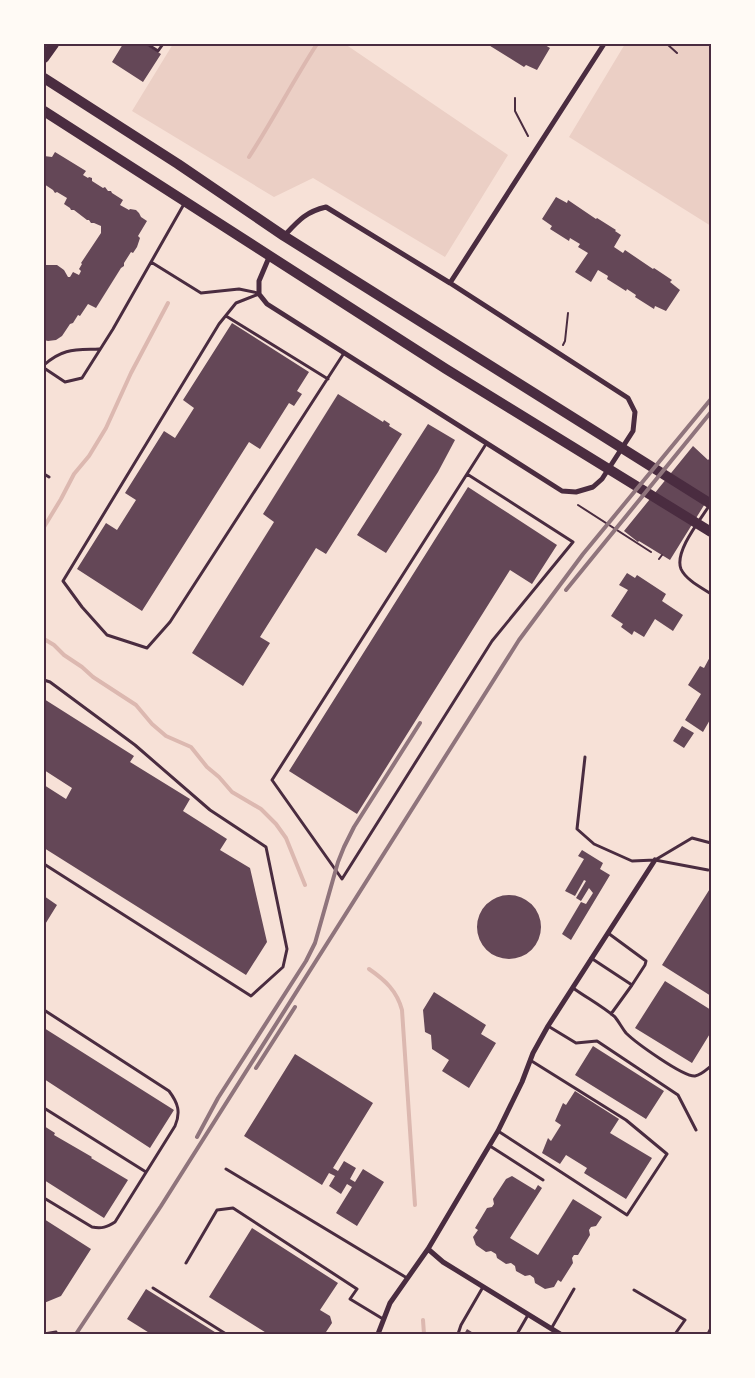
<svg xmlns="http://www.w3.org/2000/svg" width="755" height="1378" font-family="'Varela Round',sans-serif">
	<rect width="100%" height="100%" fill="#f7e1d7"/>
	<path fill="#ebcfc5" d="M173 44H345L508 155 445 257 313 178 274 197 132 111Z
		M625 44H711V226L569 137Z"/>
	<g fill="none" stroke-linecap="round" stroke-linejoin="round">
		<path stroke="#dcb8b0" stroke-width="4" d="M249 157C273 120 293 81 317 44
			M44 527 61 499 74 474 89 456 106 428 131 373 168 303
			M44 639 54 645 64 655 82 667 93 677 136 705 152 724 166 736 191 747 207 767 219 777 232 792 261 809 276 824 286 838 305 885
			M369 969C385 980 397 991 402 1010L415 1205
			M423 1320 424 1334"/>
	</g>
	<path fill="#644757" d="M123 44H145L161 54 143 82 112 62Z
		M487 44H546L545 45 550 48 537 70 526 65 524 67Z
		M55 152 86 171 83 175 88 178 89 177 92 178V181L103 188 105 187 108 191H111L112 193 123 200 120 205 129 210 130 209 136 210 139 213 141 217 147 221 138 236 140 238 137 247 133 253 131 252 124 263V266L121 268 96 308 88 304 80 316 78 315 73 323 70 324 62 336 56 340 48 341 44 340V265H57L64 270 68 277H70L73 272 79 275 81 271 79 269 82 264 81 263 101 233V226L94 223H91L89 220H87L74 210H71L70 208 64 204 67 198 57 192 55 193 53 190 44 184V156L52 157Z
		M556 197 567 203 568 200 596 219 597 218 616 230 615 231 621 235 614 247 623 253 625 250 653 269 654 268 672 280 670 282 680 290 666 311 655 306 654 309 635 297 636 295 627 289 626 291 607 279 608 276 598 270 591 282 575 272 588 253 578 247 580 244 570 238 569 241 550 229 552 226 542 219Z
		M232 323 309 372 297 391 302 394 294 406 289 403 260 449 249 442 142 611 77 569 106 523 117 530 136 500 125 493 164 431 175 438 194 408 183 400Z
		M338 394 383 422 384 420 390 424 389 426 402 434 326 554 316 548 311 556 260 637 270 643 243 686 192 653 274 522 263 514Z
		M428 424 455 440 438 472 386 553 357 535Z
		M693 446 708 460 711 457V494L670 560 639 541 638 542 624 531Z
		M468 487 557 545 532 584 510 570 357 814 289 771Z
		M627 573 635 578 637 575 666 594 662 601 683 615 673 631 655 619 644 637 634 631 632 635 621 627 623 624 611 616 628 590 619 585Z
		M711 655V718L703 732 685 720 701 694 688 685 700 666 704 668Z
		M44 699 134 756 130 762 190 799 183 811 227 839 220 850 250 868 267 942 246 975 44 848V785L66 799 72 788 44 770Z
		M682 726 694 733 684 748 673 741Z
		M582 850 603 863 600 869 610 875 571 940 562 934 581 902 586 904 593 893 589 888 581 901 576 898 586 881 584 880 575 896 565 891 584 859 578 856Z
		M711 887V996L662 965Z
		M477 927a32 32 0 1 1 64 0a32 32 0 1 1-64 0Z
		M44 896 57 905 44 926Z
		M665 981 711 1010V1032L692 1063 635 1028Z
		M434 992 486 1025 481 1034 496 1043 469 1088 442 1071 449 1060 432 1049 431 1035 425 1032 423 1010Z
		M44 1028 174 1110 150 1148 44 1079Z
		M593 1046 664 1091 646 1119 575 1075Z
		M295 1054 373 1103 333 1168 338 1171 344 1161 356 1168 350 1179 355 1182 363 1169 384 1182 357 1226 336 1213 352 1187 347 1184 341 1194 329 1186 335 1176 329 1173 322 1185 244 1136Z
		M575 1091 619 1119 610 1133 652 1158 626 1199 584 1173 587 1168 566 1155 560 1164 542 1153 548 1138 551 1141 561 1125 555 1121 563 1103 566 1105Z
		M44 1126 55 1133 54 1135 92 1157 91 1158 128 1180 104 1218 44 1180Z
		M512 1176 535 1190 538 1185 542 1188 510 1238 538 1255 573 1199 602 1217 596 1226 591 1227 589 1230 590 1235 578 1255H574L572 1258 573 1263 561 1282 558 1280 554 1287 545 1289 535 1283 534 1278 530 1275 525 1276 516 1271 515 1266 511 1263 506 1264 497 1258 496 1254 491 1251 486 1252 476 1245 473 1237 478 1230 475 1228 487 1208 492 1207 494 1204 493 1199 506 1179Z
		M44 1219 91 1249 61 1296 44 1303Z
		M252 1228 338 1283 320 1310 330 1316 332 1323 326 1332 329 1334H268L209 1297Z
		M146 1289 218 1334H151L127 1319Z
		M467 1329 475 1334H464Z"/>
	<g fill="none" stroke-linecap="round" stroke-linejoin="round">
		<path stroke="#4a2c40" stroke-width="2" d="M667 44 677 53
			M515 98V111L528 136
			M563 345 565 341 568 313
			M578 505 651 552
			M659 559 662 555"/>
		<path stroke="#4a2c40" stroke-width="3" d="M147 44 158 51 163 44
			M151 262 201 293 239 289 258 293
			M259 294 236 303 219 324 63 581 82 607 107 635 147 648 170 622 344 353
			M226 316 328 379
			M44 365C63 348 75 350 99 349
			M44 368 65 382 82 378 113 329 184 204
			M44 474 49 477
			M467 474 573 542 492 641 342 879 272 780 481 452 486 444
			M709 506C700 520 674 552 681 569 686 580 702 588 711 594
			M44 680 50 682 135 745 210 810 266 847 287 949 283 967 251 996 44 864
			M585 757 577 829 594 844 632 861 655 860 708 870
			M655 860 692 838 711 843
			M608 933 646 961 645 965 632 985
			M591 958 632 985 611 1014
			M573 988C587 998 602 1006 615 1017 619 1022 622 1028 626 1033 635 1042 683 1077 695 1076 701 1075 706 1070 711 1066
			M44 1010 169 1091C178 1103 181 1112 175 1126L115 1222C107 1227 102 1229 92 1227L44 1198
			M548 1026 576 1043 597 1041 678 1095 696 1130
			M44 1108 146 1172
			M498 1131 627 1215 667 1154 626 1120 530 1060
			M490 1146 543 1180
			M226 1169 407 1278
			M186 1263 217 1210 233 1208 357 1289 350 1299 383 1319
			M153 1288 226 1334
			M634 1290 685 1320 675 1334
			M551 1329 574 1289
			M44 1334 56 1332
			M458 1334 461 1325 483 1287
			M517 1334 528 1315
			M708 1334 711 1328"/>
		<path stroke="#4a2c40" stroke-width="5" d="M270 255 259 281V294L267 304 562 491 576 492 593 487 602 479 633 431 635 412 628 398 450 283 326 207C305 212 298 221 284 236
			M450 283 604 44
			M428 1249 443 1262 560 1334
			M378 1334 390 1303 428 1249 498 1131 522 1082 533 1053 548 1026 655 860"/>
		<path stroke="#4a2c40" stroke-width="10" d="M44 58 54 44
			M44 78 178 164 284 236 711 504
			M44 111 446 369 711 532"/>
		<path stroke="#8f747c" stroke-width="4" d="M566 590 711 412
			M256 1068 295 1007
			M197 1137 218 1098 306 961 315 943 338 862 344 847 354 827 420 723
			M76 1334 161 1206 519 640 583 554 711 399"/>
	</g>
	<rect width="755" height="1378" fill="none" stroke="#fffaf5" stroke-width="90"/>
	<rect x="45" y="45" width="665" height="1288" fill="none" stroke="#4a2c40" stroke-width="2"/>
</svg>
